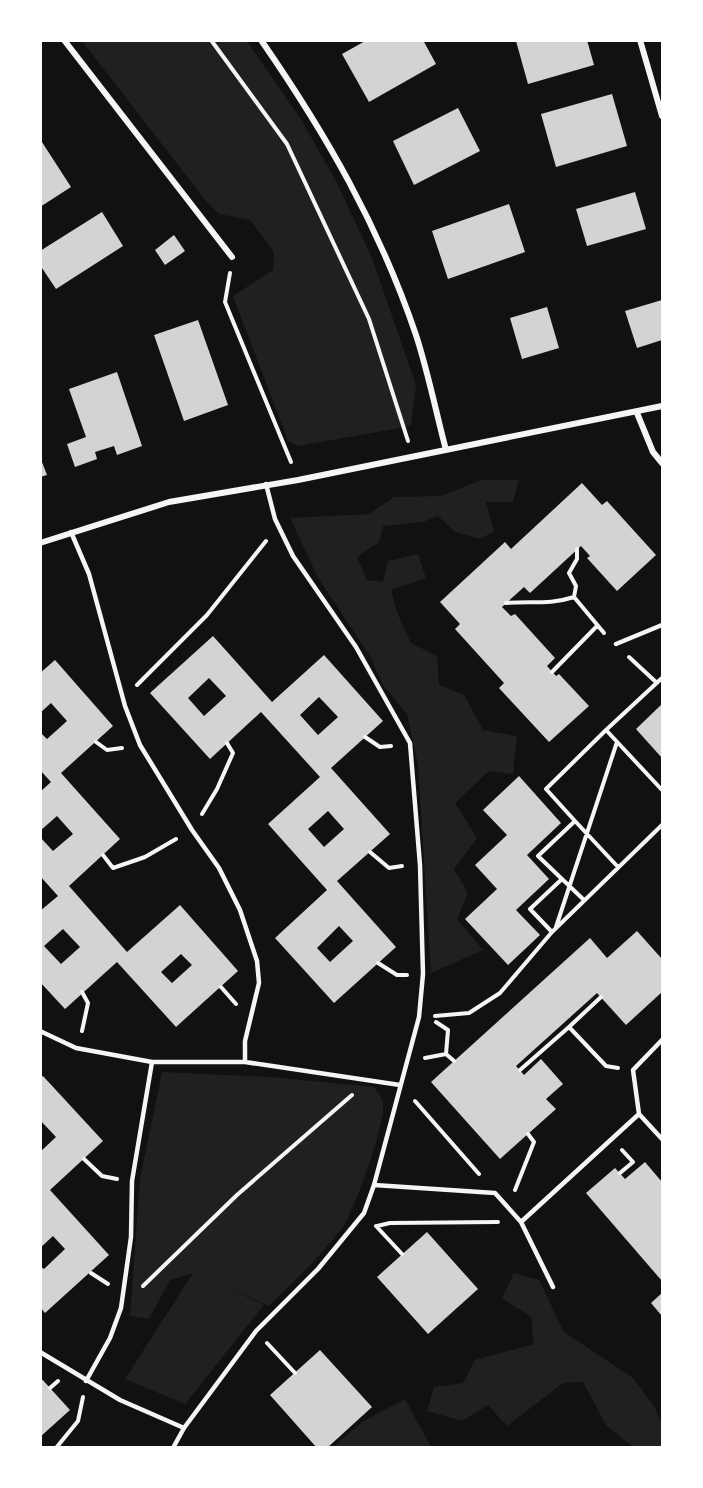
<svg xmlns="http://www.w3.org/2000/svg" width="703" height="1488" font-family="Manrope,sans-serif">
	<rect width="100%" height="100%" fill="#111"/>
	<path fill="#202020" d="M82 41H247L302 121 336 181 372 258 416 385 411 426 298 446 288 441 233 296 273 270 274 252 250 220 219 214 206 201Z
		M481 480H519L513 502H486L494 531 480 539 455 532 438 516 423 522 383 526 379 542 357 557 367 580 383 582 388 561 418 554 426 578 391 590 397 612 411 643 437 656 439 685 464 695 483 730 517 736 513 774 489 771 455 803 477 838 454 869 468 893 457 919 483 950 431 973 418 765 407 714 383 685 370 656 318 578 290 518 369 514 394 497 441 496Z
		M162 1072 270 1077 374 1087C377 1091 382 1098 383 1103 386 1121 355 1209 344 1225 323 1255 295 1280 269 1306L218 1283 264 1305 185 1404 125 1379 193 1273 170 1280 149 1319 130 1316 140 1179Z
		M514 1273 539 1280 564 1332 633 1378 654 1406 662 1424V1447H633L606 1425 583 1382 563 1383 507 1426 488 1405 462 1421 427 1411 434 1387 463 1383 475 1360 534 1344 531 1317 502 1298Z
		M405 1399 431 1447H333L362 1422Z"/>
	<path fill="#d3d3d3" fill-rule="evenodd" d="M367 40H423L436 64 369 102 342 54Z
		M587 40 594 65 528 84 516 41Z
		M612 94 627 146 556 167 541 114Z
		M458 108 480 151 414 185 393 141Z
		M40 139 71 187 40 207Z
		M635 192 646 229 587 246 576 209Z
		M509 204 525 252 448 279 432 231Z
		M102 212 123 246 56 289 40 265V251Z
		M174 235 185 251 165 265 155 250Z
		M662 300V340L637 348 625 311Z
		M547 307 559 348 522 359 510 318Z
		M198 320 228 405 184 421 154 335Z
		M117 372 142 446 117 455 114 446 95 452 97 459 75 467 67 444 86 437 69 389Z
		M40 457 47 475 40 477Z
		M582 483 602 505 607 501 656 555 617 591 587 558 590 556 581 546 530 593 524 587 502 607 511 616 515 614 555 658 547 666 556 676 559 674 589 706 549 742 499 688 504 683 455 629 460 624 440 602 505 542 511 549Z
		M213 636 272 702 324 655 383 721 331 768 390 834 337 881 396 947 334 1003 275 938 327 890 268 824 320 777 261 712 210 759 150 693ZM209 678 226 696 204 716 188 698ZM319 697 338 717 318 735 300 715ZM328 811 344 829 324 847 308 829ZM339 926 353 941 330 962 317 948Z
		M55 660 113 726 61 773 120 839 69 886 127 952 180 905 238 971 176 1027 117 962 65 1009 40 982V911L58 896 40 876V837L53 851 73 834 57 816 40 831V792L51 782 40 770V732L47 739 67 721 51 703 40 713V673ZM63 929 80 947 61 964 44 946ZM181 954 192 965 172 983 161 972Z
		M662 704V758L636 729Z
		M519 776 561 823 527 855 549 879 516 910 540 935 508 965 465 919 497 889 475 865 507 835 483 810Z
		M637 931 662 959V992L626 1025 597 993 516 1066 524 1075 541 1059 563 1084 546 1099 556 1109 500 1159 431 1082 590 938 607 958Z
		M43 1076 103 1141 50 1190 109 1255 45 1313 40 1307V1266L44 1269 65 1249 53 1236 40 1248V1152L56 1137 40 1120V1078Z
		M645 1162 662 1182V1281L586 1193 615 1168 625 1179Z
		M427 1232 478 1289 428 1334 377 1277Z
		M662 1293V1316L651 1303Z
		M320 1350 372 1407 327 1448H317L270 1395Z
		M40 1377 70 1410 40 1437Z"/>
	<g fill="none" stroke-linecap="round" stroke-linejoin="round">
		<path stroke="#f5f5f5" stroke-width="4" d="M211 40 287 144 369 319 408 441
			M230 273 225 302 291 462
			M574 597 604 633
			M506 603C531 601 550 605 574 597L576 586 569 573 577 559V549
			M629 657 657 683
			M552 672 597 626
			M662 678 606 730 662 790
			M137 685 207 615 266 541
			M365 737 380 747 391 746
			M96 742 107 750 122 748
			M202 814 217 789 233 753 227 743
			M575 821 618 867
			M370 852 389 868 402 866
			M103 855 113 868 145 857 176 839
			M562 879 584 900
			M556 927 617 742
			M552 932 530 909 562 879 538 856 575 821 546 789 606 730
			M378 963 397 975H407
			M221 987 236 1004
			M435 1016 469 1013 500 993 552 932 662 825
			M436 1022 448 1030 446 1054
			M569 1027 601 997
			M82 1031 88 1003 82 992
			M425 1058 446 1054 454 1061
			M520 1070 569 1027 606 1066 618 1068
			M415 1101 479 1174
			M84 1159 102 1176 117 1179
			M620 1173 633 1162 622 1150
			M515 1190 534 1142 528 1134
			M376 1226 402 1254
			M377 1226 390 1223 498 1222
			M91 1273 108 1284
			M143 1286 237 1195 352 1095
			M267 1343 295 1373
			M50 1388 58 1381
			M56 1448 78 1421 83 1397"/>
		<path stroke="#f5f5f5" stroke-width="4.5" d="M71 532 89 574 125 706 140 745 192 830 219 868 240 910 257 961 259 983 245 1041V1062
			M616 644 662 625
			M40 1031 76 1048 152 1062H245L400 1085
			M662 1040 633 1070 639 1114 662 1139
			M374 1185 495 1193 521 1222 553 1287
			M521 1222 639 1114
			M40 1352 120 1400 184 1428
			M86 1381 110 1338 121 1308 131 1237 132 1181 152 1062
			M173 1448 184 1428 256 1331 318 1269 364 1213 374 1185 419 1017 423 974 420 865 410 743 356 647 293 556 275 519 266 484"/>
		<path stroke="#f5f5f5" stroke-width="6" d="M64 40 232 257
			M261 40C326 134 379 226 416 335 428 372 436 412 446 450
			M640 40 662 116
			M637 413 653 452 662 463
			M40 543 169 502 298 480 662 406"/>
	</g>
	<rect width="703" height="1488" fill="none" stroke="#ffffff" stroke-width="84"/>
</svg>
